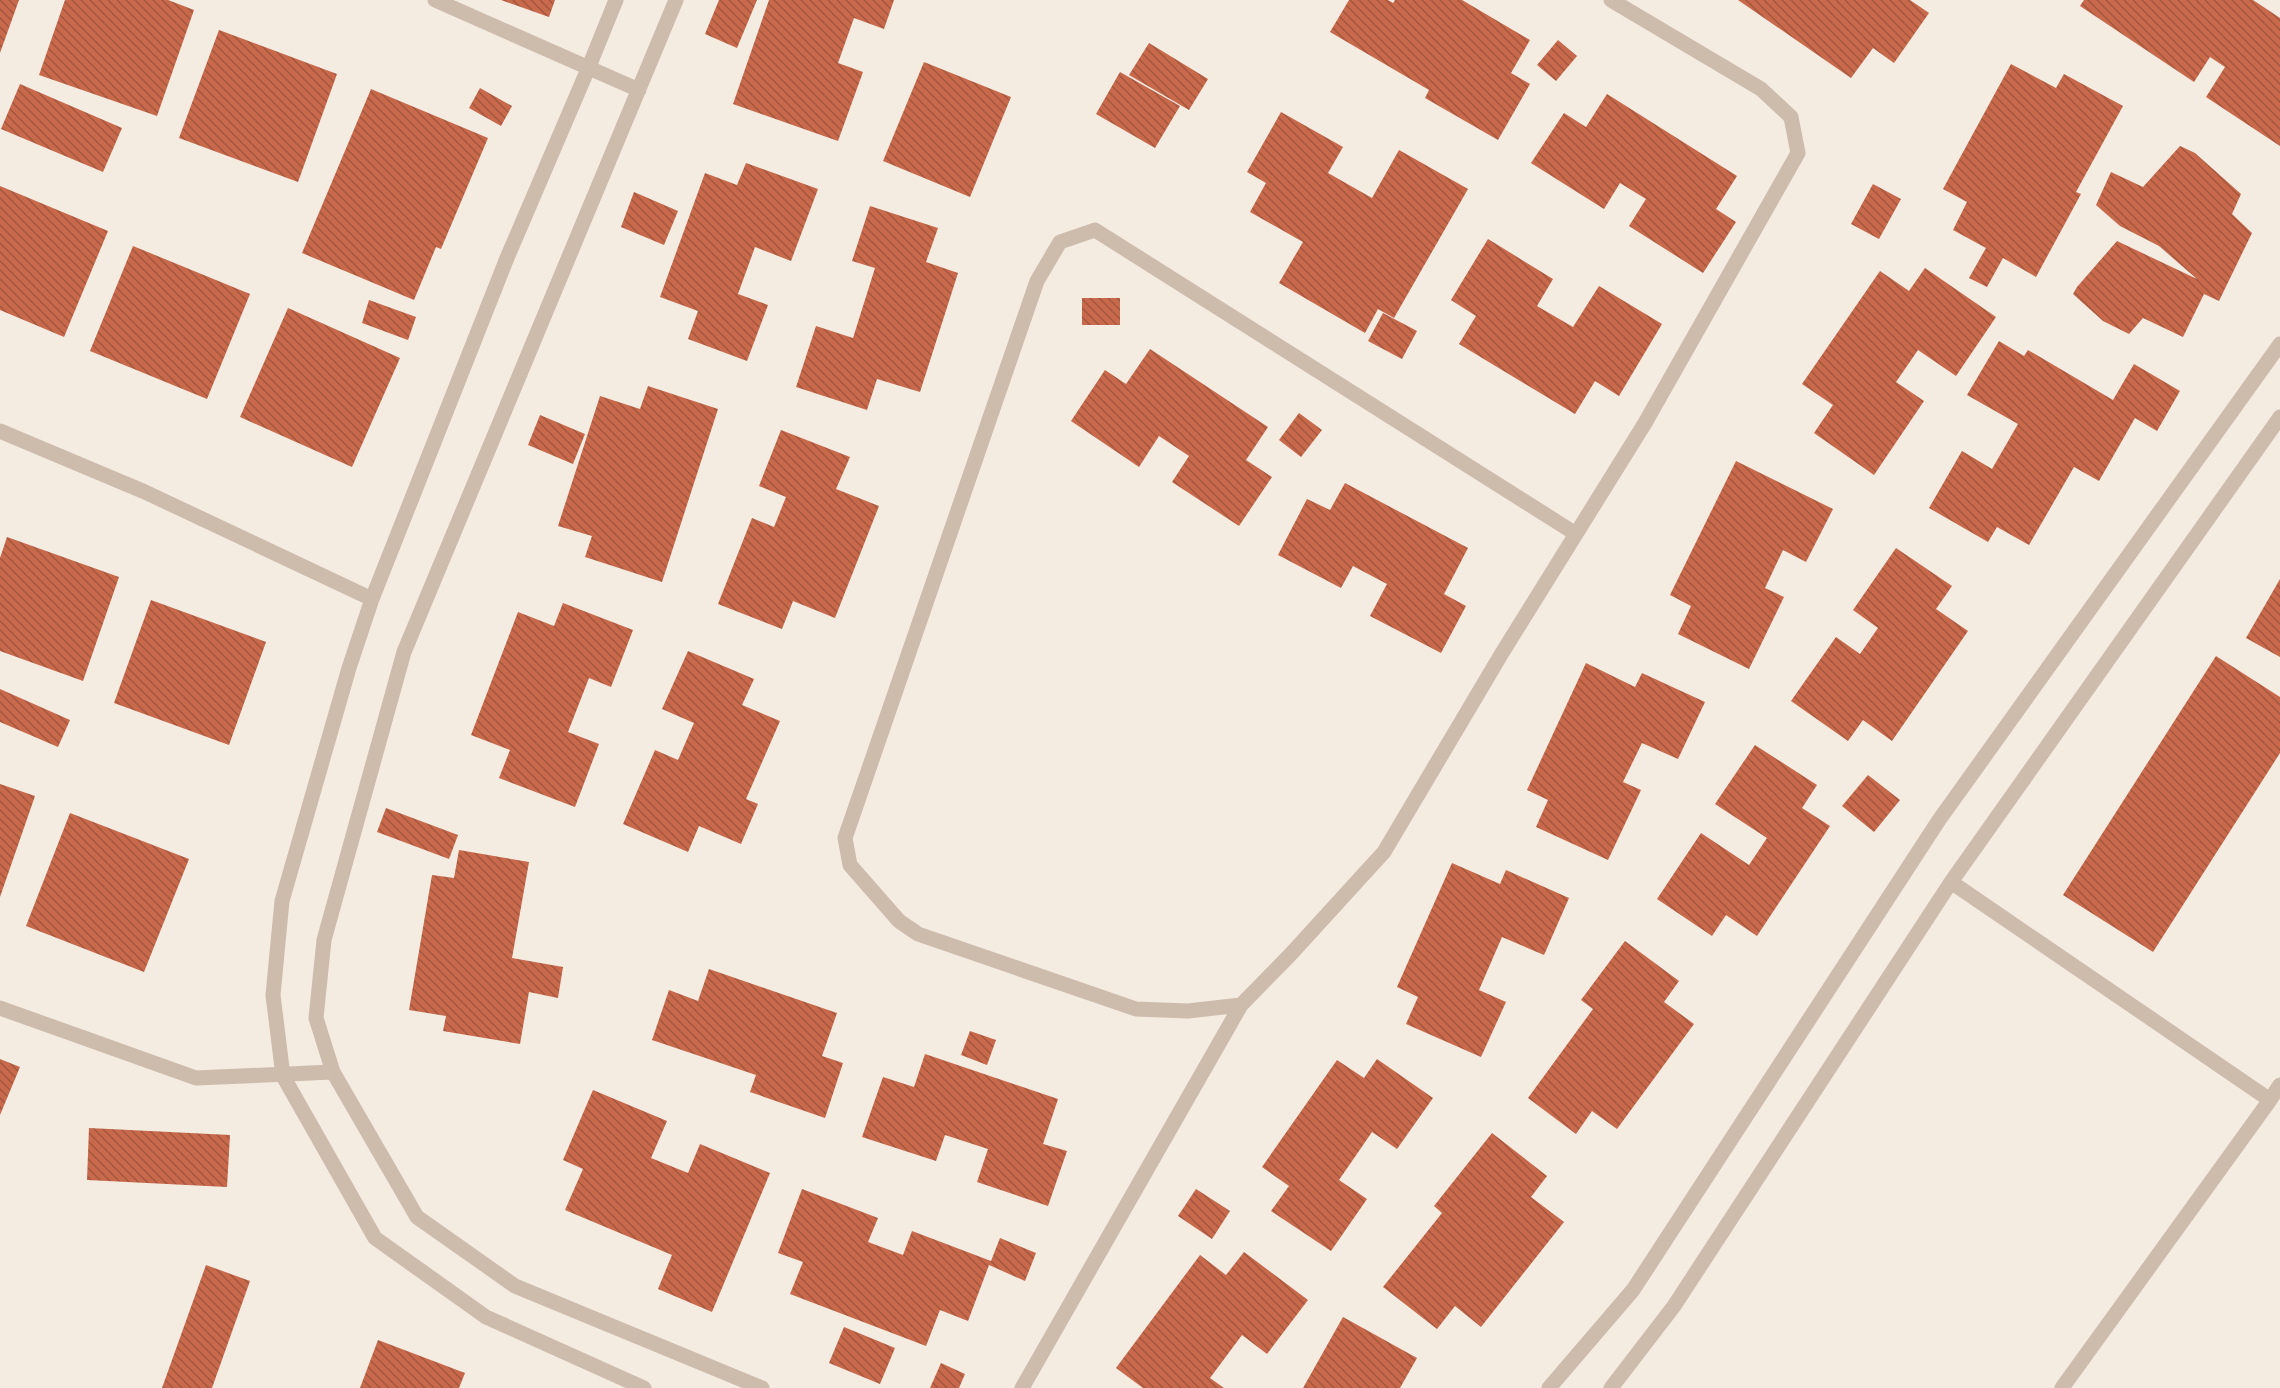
<svg xmlns="http://www.w3.org/2000/svg" width="2280" height="1388" font-family="'Golos Text',sans-serif">
	<defs>
		<pattern id="building-back-hatch" width="6" height="6" patternUnits="userSpaceOnUse" patternTransform="scale(1.5)"><rect width="6" height="6" fill="#c8694b"/><path d="M-1 5l2 2M0 0l6 6M5-1l2 2" fill="none" stroke="#a4573f"/></pattern>
	</defs>
	<rect width="100%" height="100%" fill="#f4ebe1"/>
	<path fill="url(#building-back-hatch)" d="M0 0H19L0 53Z
		M65 0H168L194 10 157 116 39 75Z
		M501 0H555L549 17Z
		M719 0H757L737 48 705 34Z
		M769 0H894L884 29 854 18 838 63 863 72 838 141 733 104Z
		M1349 0H1388L1393 3 1395 0H1462L1530 40 1511 73 1530 84 1498 140 1425 98 1429 90 1330 32Z
		M1738 0H1910L1929 13 1894 63 1873 48 1851 78Z
		M2084 0H2253L2280 18V146L2206 97 2225 67 2210 57 2194 82 2080 6Z
		M219 30 337 74 298 182 179 138Z
		M1558 40 1577 56 1556 81 1537 65Z
		M1149 43 1208 79 1189 110 1129 75Z
		M924 62 1011 97 970 197 883 161Z
		M2011 64 2056 88 2064 74 2123 106 2076 192 2081 194 2036 277 2003 258 1987 287 1969 278 1986 248 1953 230 1967 202 1943 189Z
		M1120 72 1180 106 1155 148 1096 114Z
		M20 84 122 128 103 172 1 129Z
		M480 88 512 106 501 126 469 108Z
		M371 89 488 138 441 249 436 247 414 300 302 253Z
		M1607 94 1737 176 1716 209 1736 222 1703 273 1629 226 1646 199 1620 183 1604 209 1531 163 1564 113 1586 127Z
		M1281 112 1343 147 1328 173 1372 198 1399 150 1468 189 1394 318 1378 309 1365 333 1279 283 1303 242 1250 212 1266 183 1247 172Z
		M2180 146 2195 153 2241 194 2232 214 2252 233 2219 301 2204 294 2183 337 2143 318 2129 334 2103 321 2073 294 2077 287 2117 241 2197 279 2159 246 2120 226 2096 205 2111 172 2143 187Z
		M746 163 818 189 791 261 755 247 738 294 768 305 747 361 688 339 698 311 660 297 705 173 737 185Z
		M1873 184 1901 199 1879 239 1851 224Z
		M0 186 108 231 64 337 0 310Z
		M634 192 678 211 664 245 621 227Z
		M870 206 938 228 926 262 958 273 920 392 877 379 867 410 796 387 816 326 853 338 875 268 852 261Z
		M1488 239 1553 279 1537 306 1573 327 1599 286 1662 324 1619 396 1595 381 1575 414 1459 344 1476 316 1451 300Z
		M133 246 250 294 207 399 90 351Z
		M1925 268 1996 317 1956 376 1918 350 1896 382 1924 401 1874 475 1814 433 1833 405 1802 384 1880 271 1909 291Z
		M1082 298H1120V325H1082Z
		M369 300 416 317 408 340 362 323Z
		M288 308 400 358 352 467 240 417Z
		M1383 313 1417 331 1402 359 1368 341Z
		M1999 341 2024 356 2028 350 2113 400 2134 364 2180 391 2157 431 2135 418 2099 481 2074 467 2029 545 1997 527 1988 542 1929 508 1962 451 1992 469 2018 424 1967 395Z
		M1150 349 1268 427 1246 460 1272 477 1239 526 1172 482 1189 456 1159 436 1139 467 1071 421 1105 370 1126 384Z
		M648 386 718 409 662 582 585 557 592 536 558 526 600 396 640 409Z
		M1299 413 1322 430 1301 457 1279 440Z
		M540 415 585 434 573 464 528 445Z
		M781 430 850 457 836 489 879 506 835 618 793 601 782 629 718 604 752 518 774 527 786 497 759 486Z
		M1736 461 1833 509 1806 562 1783 550 1765 588 1784 597 1749 669 1678 634 1691 606 1670 595Z
		M1345 483 1468 548 1444 594 1466 606 1441 653 1370 616 1387 584 1353 566 1341 588 1278 555 1307 499 1330 510Z
		M7 537 119 577 83 681 0 651V558Z
		M1896 548 1952 586 1936 609 1968 631 1892 741 1863 720 1848 741 1791 701 1836 637 1860 654 1878 628 1853 610Z
		M2280 579V657L2246 638Z
		M151 600 266 642 229 745 114 703Z
		M563 603 633 630 611 687 589 678 568 732 599 744 575 807 499 778 510 750 471 735 518 612 554 626Z
		M688 651 754 679 742 705 780 721 746 799 758 804 741 844 699 826 688 852 623 824 655 750 678 760 694 723 662 709Z
		M2216 656 2280 697V753L2153 952 2063 895Z
		M1586 663 1635 687 1642 673 1705 702 1678 759 1642 743 1623 782 1641 790 1608 860 1536 827 1548 800 1527 790Z
		M0 689 70 720 58 747 0 722Z
		M1755 745 1817 785 1802 808 1830 826 1757 936 1726 915 1712 936 1657 899 1701 833 1749 865 1767 838 1715 804Z
		M1868 775 1900 800 1874 832 1842 806Z
		M0 784 35 796 0 897Z
		M386 808 458 835 449 859 377 832Z
		M70 813 189 859 144 972 26 926Z
		M459 850 529 862 512 958 563 967 558 998 529 992 520 1044 443 1031 446 1016 409 1010 432 875 454 878Z
		M1452 863 1500 884 1506 870 1569 898 1544 955 1502 937 1479 990 1506 1002 1481 1057 1406 1024 1418 997 1397 987Z
		M1625 941 1679 981 1664 1002 1694 1024 1617 1129 1592 1111 1576 1134 1528 1098 1593 1009 1581 1000Z
		M709 969 837 1013 822 1056 843 1063 825 1118 750 1092 756 1075 652 1040 669 990 698 1001Z
		M970 1031 996 1040 987 1065 961 1055Z
		M925 1054 1058 1099 1043 1144 1067 1151 1048 1206 977 1182 988 1149 945 1135 936 1161 862 1137 883 1077 914 1087Z
		M0 1059 20 1067 0 1115Z
		M1377 1059 1433 1098 1397 1149 1372 1132 1339 1180 1367 1199 1331 1251 1271 1211 1289 1186 1262 1167 1337 1060 1364 1078Z
		M593 1090 667 1121 651 1158 688 1173 700 1144 770 1173 712 1312 658 1289 672 1255 565 1210 583 1169 563 1160Z
		M89 1128 230 1135 227 1187 87 1180Z
		M1492 1133 1547 1176 1531 1197 1564 1222 1481 1327 1455 1306 1437 1329 1383 1287 1442 1213 1434 1206Z
		M802 1189 878 1218 868 1242 903 1255 912 1231 991 1261 1000 1238 1036 1253 1025 1281 989 1265 968 1321 940 1310 926 1346 790 1294 803 1262 778 1253Z
		M1196 1189 1230 1211 1212 1239 1178 1216Z
		M1244 1252 1308 1300 1267 1354 1242 1335 1210 1378 1224 1388H1143L1116 1368 1200 1255 1226 1275Z
		M206 1265 250 1281 212 1388H162Z
		M1343 1317 1417 1358 1400 1388H1303Z
		M844 1327 895 1348 880 1384 829 1363Z
		M378 1340 465 1373 459 1388H360Z
		M941 1363 965 1374 959 1388H930Z"/>
	<g fill="none" stroke-linecap="round" stroke-linejoin="round">
		<path stroke="#cdbbac" stroke-width="15" d="M435 0 639 90
			M616 0 588 69 507 258 372 599 349 668 282 901 273 995 283 1076 375 1238 486 1317 644 1388
			M676 0 404 652 324 940 316 1018 333 1072 417 1217 515 1286 762 1388
			M0 431 145 492 372 599
			M1576 534 1095 230 1060 242 1037 281 845 838 850 865 899 921 918 934 1136 1009 1188 1011 1241 1005 1290 955 1384 852 1502 653 1645 423 1798 153 1791 117 1761 89 1611 0
			M1951 882 2270 1100 2062 1388
			M0 1008 196 1078 333 1072
			M2270 1100 2280 1085
			M1022 1388 1241 1005
			M1549 1388 1633 1290 1939 820 2280 344
			M1611 1388 1674 1306 1951 882 2280 417"/>
	</g>
</svg>
